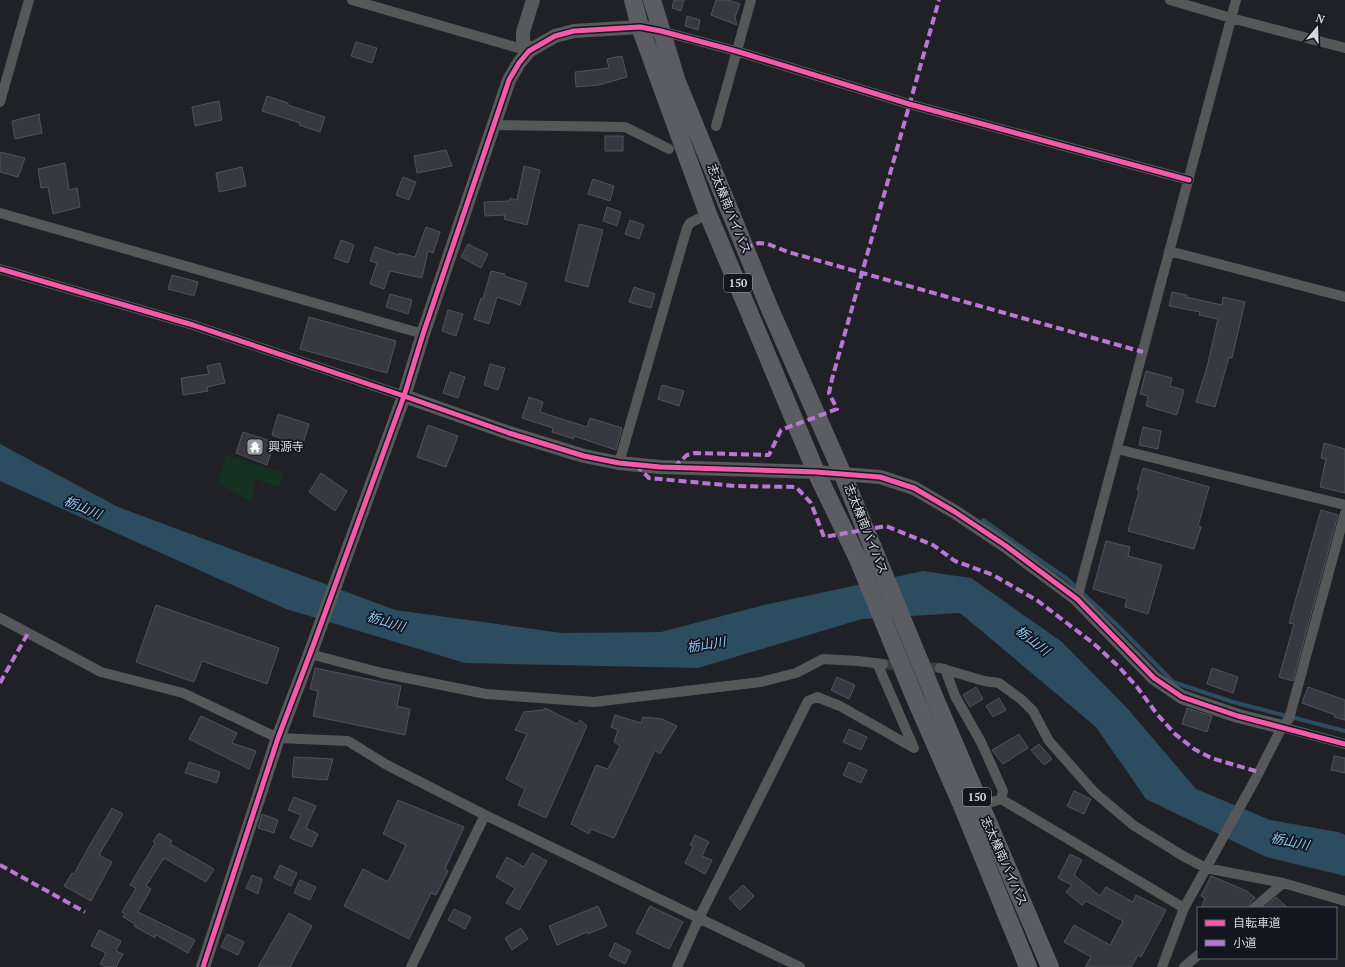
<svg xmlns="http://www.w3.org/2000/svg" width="1345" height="967" font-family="'PT Serif','Noto Sans JP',serif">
	<rect width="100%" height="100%" fill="#202126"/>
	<path fill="#163121" d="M226 455 283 473 280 487 256 479 251 502 218 483Z"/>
	<path fill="#2c4c60" d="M0 444 118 507 395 610 562 633 661 632 764 605 923 571 971 578 1062 642 1127 708 1196 789 1270 820 1338 832 1345 835V876L1266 857 1146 799 1096 727 960 613 862 619 698 668 465 663 286 609 0 481Z"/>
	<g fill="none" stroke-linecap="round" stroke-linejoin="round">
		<path stroke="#2c4c60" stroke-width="4" d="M983 520 1067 579 1117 625 1173 682 1233 702 1345 731"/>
	</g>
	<path fill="#383840" stroke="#525258" d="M674 0H684L681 11 672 8Z
		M716 0H728L740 4 735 17 737 25 711 15Z
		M687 16 700 20 698 30 685 26Z
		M356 42 377 48 372 63 351 56Z
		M622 56 627 77 599 85 576 87 575 72 609 68 607 59Z
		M267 96 288 103V105L325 117 320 132 299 125 300 123 262 111Z
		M219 101 222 120 195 126 192 107Z
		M40 114 39 116 42 133 15 139 12 121Z
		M605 136H623V151H605Z
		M446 150 452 166 417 173 414 156Z
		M0 152 25 158 18 177 0 172Z
		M65 163 69 190 77 188 80 207 53 214 48 187 41 188 38 169Z
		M524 166 540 170 527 225 504 219 505 215 485 216 484 202 509 201 510 198 517 200Z
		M242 167 246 186 219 192 216 173Z
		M403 177 416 182 409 200 396 195Z
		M593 179 614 186 610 201 588 194Z
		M607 207 621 212 617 226 603 221Z
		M630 220 644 225 639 239 625 234Z
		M579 224 603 230 588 287 565 281Z
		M426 227 440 232 433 253 428 251 422 278 390 271 384 289 370 284 377 263 370 261 375 247 399 255V253L415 257Z
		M341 240 354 245 348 263 334 258Z
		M468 244 488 254 481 268 461 257Z
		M491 271 505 274 504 276 527 283 520 305 497 297 489 324 474 319 481 298 483 299Z
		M172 275 198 282 194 296 168 289Z
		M634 287 655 294 651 308 629 302Z
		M1172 292 1187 295 1186 297 1222 305 1223 297 1245 302 1232 358 1229 357 1215 407 1196 402 1207 367 1218 319 1199 315 1200 312 1169 306Z
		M390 294 412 300 408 314 386 307Z
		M448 310 463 314 456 336 442 331Z
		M309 317 396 341 387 373 300 349Z
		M220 363 225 383 207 387 208 391 183 395 181 378 209 374 207 366Z
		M490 364 505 368 498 390 484 385Z
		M1146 371 1172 378 1170 386 1184 390 1177 415 1146 406 1148 396 1140 394Z
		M450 372 465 377 458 398 443 393Z
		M662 385 684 391 679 406 658 399Z
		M529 397 543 402 540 412 587 427 590 418 622 428 616 450 574 436V439L552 432 553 428 522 418Z
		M278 414 309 424 302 447 272 435Z
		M428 425 458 436 446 467 417 457Z
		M1143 427 1161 431 1158 449 1139 445Z
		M243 432 274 442 267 465 236 453Z
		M1324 443 1345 449V493L1320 487 1326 459 1321 458Z
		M1143 468 1209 487 1198 526 1201 527 1194 549 1128 531 1139 491 1137 490Z
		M321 473 347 491 335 511 309 492Z
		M1321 510 1338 515 1293 681 1279 677 1294 624 1289 623Z
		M1106 541 1130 547 1128 556 1162 565 1148 614 1125 607 1127 599 1093 589Z
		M156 605 279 648 267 684 202 661 194 682 136 662Z
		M315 668 401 686 397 706 410 709 405 735 313 716 318 691 310 689Z
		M1212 668 1238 677 1233 693 1207 684Z
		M837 677 855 685 849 699 831 690Z
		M976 687 983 699 970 707 963 695Z
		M1308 687 1345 700V720L1334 717 1335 715 1302 703Z
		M999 698 1006 710 993 717 986 706Z
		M545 708 577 724 580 720 587 726 546 818 518 805 525 789 506 779 527 734 515 730 524 712 543 710Z
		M1187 708 1212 716 1207 732 1182 724Z
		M615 715 641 723 643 717 662 719 677 726 660 754 655 750 614 838 591 829 589 834 571 824 596 765 608 769 620 746 614 742 618 730 611 727Z
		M201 716 237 733 232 743 256 751 249 769 189 739Z
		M849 729 867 737 861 750 843 742Z
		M1019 734 1028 748 1003 764 992 750Z
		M1039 744 1052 759 1044 765 1031 750Z
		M1334 756 1345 758V773L1331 770Z
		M294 757 333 759 327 780 292 777Z
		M189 762 220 772 217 783 185 773Z
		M849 762 867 770 861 783 843 775Z
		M1074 791 1091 799 1084 814 1067 806Z
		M294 797 316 806 306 828 318 834 312 847 290 838 301 815 288 810Z
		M398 800 464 827 445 869 448 871 436 895 431 893 409 939 344 906 363 869 388 882 406 845 383 834Z
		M112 808 123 814 99 855 112 862 91 901 64 886 72 873 74 874 87 850Z
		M262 814 278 820 274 833 258 828Z
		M159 833 172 841 170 844 214 869 206 882 164 858 146 886 151 889 138 912 195 940 188 953 156 935 155 938 134 926 135 924 123 917 125 914 122 912 136 888 130 885 155 843 153 842Z
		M695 835 709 842 702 856 712 860 705 874 685 863 693 847 690 845Z
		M532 853 547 861 519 910 506 903 515 888 496 877 507 857 524 867Z
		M1070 854 1082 860 1074 875 1100 896 1106 887 1133 902 1136 895 1166 910 1141 957 1138 955 1131 967H1085L1091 957 1064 942 1074 925 1110 945 1123 921 1086 901 1082 905 1066 892 1072 885 1058 878Z
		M280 865 297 873 291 886 274 878Z
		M252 875 262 879 258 894 246 888Z
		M1211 876 1247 891 1255 898 1250 903 1248 908H1201L1205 898 1201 896Z
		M300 880 316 887 310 900 294 893Z
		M743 885 754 896 740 910 729 898Z
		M1276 897 1288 908H1264Z
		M598 906 607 926 588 934 587 932 557 945 549 926Z
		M650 906 683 922 669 949 636 933Z
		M454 909 471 917 465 929 448 920Z
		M289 913 312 926 290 967H258Z
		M521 928 528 939 512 950 505 938Z
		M99 930 121 941 116 951 123 954 116 967H107L100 964 106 953 91 946Z
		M227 934 244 942 238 955 221 947Z
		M615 943 631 951 625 964 609 956Z"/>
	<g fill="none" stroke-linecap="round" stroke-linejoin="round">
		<path stroke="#3b3c42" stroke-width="10" stroke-dasharray="10 5" stroke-linecap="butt" d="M883 664 940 668"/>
		<path stroke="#555758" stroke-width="10" d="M352 0 529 51
			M1170 0 1231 18 1345 48
			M661 31 736 51 909 104 1189 180
			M0 102 29 0
			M493 125 625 127 669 149
			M716 126 751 0
			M0 213 423 334
			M1169 251 1345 297
			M0 269 193 325 404 396
			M1117 449 1345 505
			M619 463 687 228 690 223 708 214
			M1077 599 1236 0
			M0 618 101 672 183 693 278 738 348 741 387 765 485 815 800 967
			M310 654 382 673 486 694 594 702 761 682 796 673 823 659 858 661 883 664
			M940 668 984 681 999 683 1022 700 1033 711 1049 741 1094 792 1133 825 1183 856 1206 868 1283 883 1345 901
			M945 669 955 696 981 742 1003 791 1001 799
			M1282 727 1345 744
			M980 806 1001 799 1184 908
			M1254 908 1283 883
			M411 967 485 815
			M677 967 699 918 808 701 817 697 840 706 914 748 877 663
			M1162 967 1184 908 1256 778 1282 727 1289 719 1345 513
			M1184 967 1198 955"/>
		<path stroke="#57595c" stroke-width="14" d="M529 51 523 42V32L533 0
			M404 396 509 433 584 456 619 463 660 467 816 472 880 477 914 488 955 512 1006 546 1077 599 1154 678 1182 697 1238 716 1282 727
			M203 967 278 738 313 646 404 396 423 334 509 80 519 63 529 51 555 36 574 31 624 28 640 27 661 31"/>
		<path stroke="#5c5d62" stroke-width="18" d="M633 0 640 27 708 214 816 472 858 559 914 696 963 808 1028 967
			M652 0 677 82 745 248 769 307 843 475 936 701 1050 967"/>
		<path stroke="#ba77d6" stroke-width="4" stroke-dasharray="8 4" stroke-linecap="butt" d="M745 248 759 243 768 244 788 252 1143 352
			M636 465 649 478 735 486 796 487 811 503 824 537 886 526 933 545 955 561 993 575 1038 601 1093 643 1118 666 1137 687 1157 714 1175 734 1194 749 1211 758 1259 772
			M674 467 687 455 695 453 769 455 781 430 837 409 829 393 832 379 939 0
			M0 683 28 633
			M0 865 85 912"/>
		<g stroke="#14161f" stroke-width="8">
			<path id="cycleway" d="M0 269 193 325 404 396 509 433 584 456 619 463 660 467 816 472 880 477 914 488 955 512 1006 546 1077 599 1154 678 1182 697 1238 716 1345 744
				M203 967 278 738 313 646 404 396 423 334 509 80 519 63 529 51 555 36 574 31 640 27 661 31 736 51 909 104 1189 180"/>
		</g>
		<use href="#cycleway" stroke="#f35aa7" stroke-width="5"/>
	</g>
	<defs>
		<g id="temple-square" transform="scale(0.9)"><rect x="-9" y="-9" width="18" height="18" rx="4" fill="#97989e" stroke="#14161f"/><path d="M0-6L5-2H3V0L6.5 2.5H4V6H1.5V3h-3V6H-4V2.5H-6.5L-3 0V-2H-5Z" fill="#fff"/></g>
	</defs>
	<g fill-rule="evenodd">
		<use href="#temple-square" x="255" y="447"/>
	</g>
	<g text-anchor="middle" stroke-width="3.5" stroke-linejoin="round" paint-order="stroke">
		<g fill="#14161f" stroke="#9c9ea5" stroke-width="1">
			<rect x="724" y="274" width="28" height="18" rx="3"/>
			<rect x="963" y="788" width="28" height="18" rx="3"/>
		</g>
		<g font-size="11" font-weight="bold" fill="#d7d8df">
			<text x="738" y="287">150</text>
			<text x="977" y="801">150</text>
		</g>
		<g font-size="12" fill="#d7d8df" stroke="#14161f">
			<text transform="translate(729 209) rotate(68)" y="4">志太榛南バイパス</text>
			<text transform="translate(866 529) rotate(68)" y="4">志太榛南バイパス</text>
			<text transform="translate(1004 861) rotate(66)" y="4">志太榛南バイパス</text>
		</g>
		<g font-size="12" fill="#d7d8df" stroke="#14161f" text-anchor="start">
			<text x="268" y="451">興源寺</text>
		</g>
		<g font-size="13" font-style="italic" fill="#8cc9f1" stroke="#14161f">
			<text transform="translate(83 507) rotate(23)" y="5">栃山川</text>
			<text transform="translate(386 621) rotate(17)" y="5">栃山川</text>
			<text transform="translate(1033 640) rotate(38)" y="5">栃山川</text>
			<text transform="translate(706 644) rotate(-9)" y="5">栃山川</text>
			<text transform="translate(1290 841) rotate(12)" y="5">栃山川</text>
		</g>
	</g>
	<rect x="1197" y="907" width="140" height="52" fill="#14161f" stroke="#62646c"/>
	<rect x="1205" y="920" width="20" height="6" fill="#f35aa7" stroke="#62646c"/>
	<text x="1233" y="927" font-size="12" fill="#d7d8df">自転車道</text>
	<rect x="1205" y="940" width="20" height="6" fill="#ba77d6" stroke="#62646c"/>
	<text x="1233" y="947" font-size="12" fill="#d7d8df">小道</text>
	<g transform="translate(1317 28) rotate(19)" stroke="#14161f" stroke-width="3" paint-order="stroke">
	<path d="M0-3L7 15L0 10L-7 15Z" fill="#d7d8df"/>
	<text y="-6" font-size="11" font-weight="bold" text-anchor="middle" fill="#d7d8df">N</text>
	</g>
</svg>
